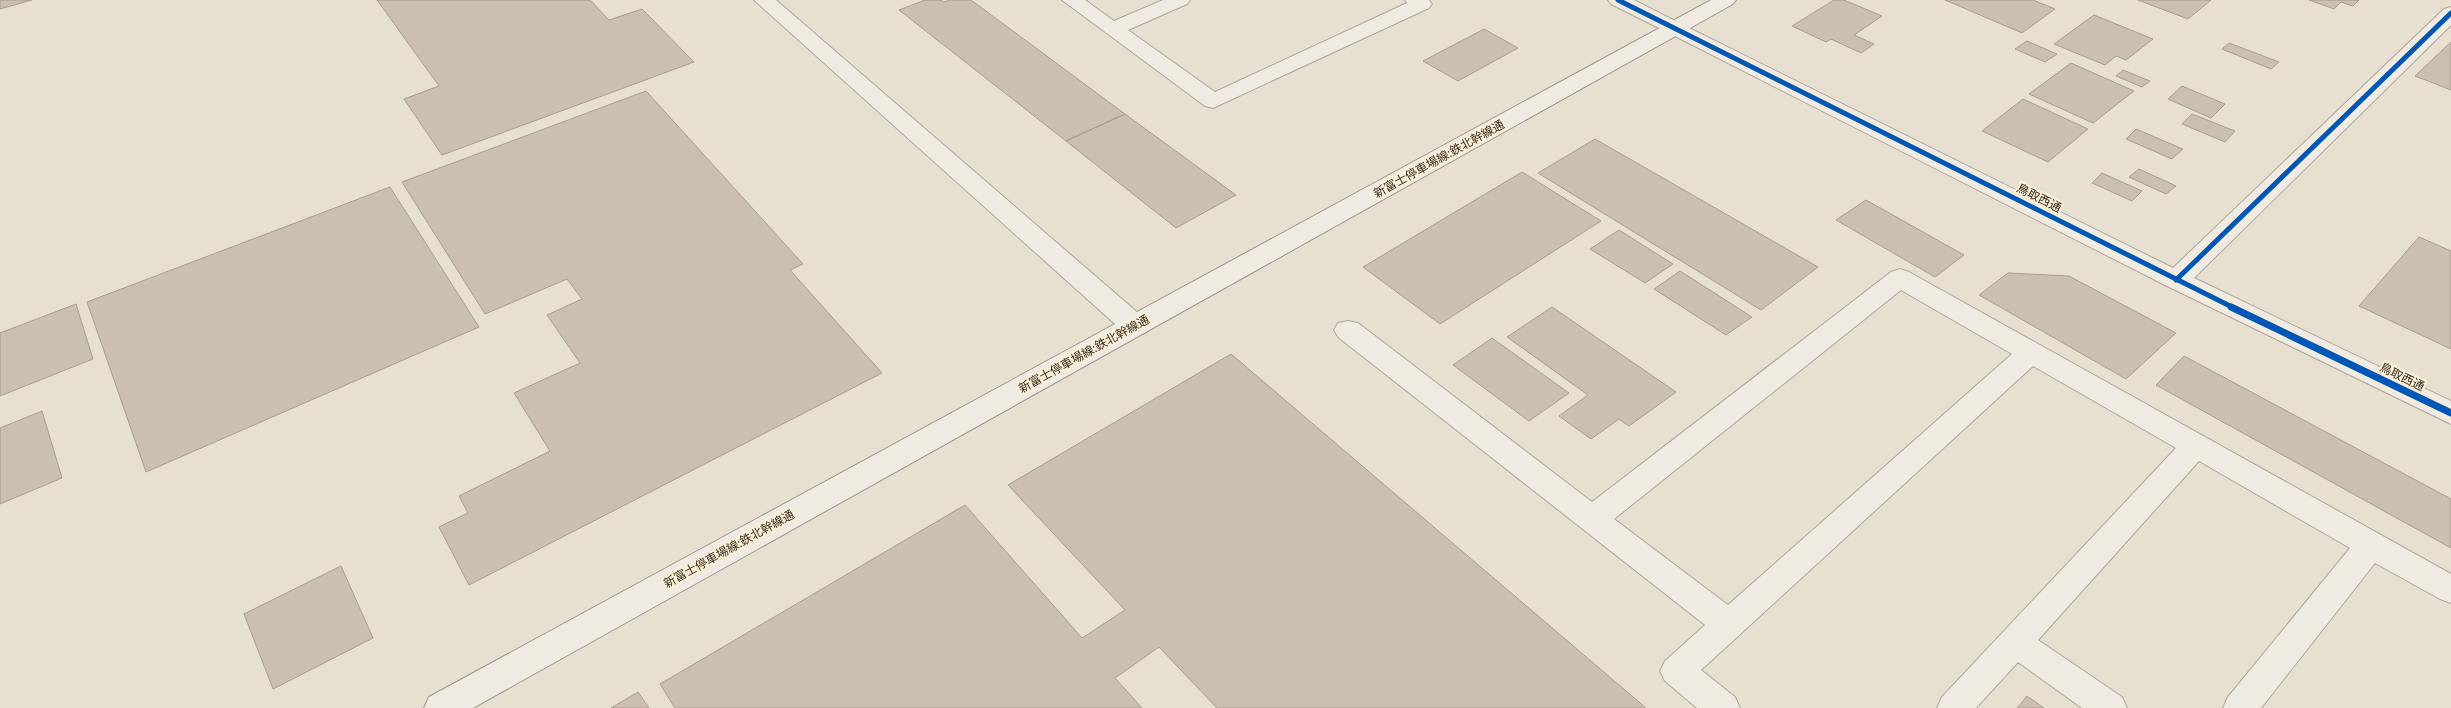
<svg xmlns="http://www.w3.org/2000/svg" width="2451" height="708" font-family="'Playfair Display','Noto Sans JP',serif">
	<rect width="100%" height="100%" fill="#e7e0d1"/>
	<path fill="#cbbfb2" stroke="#a89c90" d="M0 0H32L0 9Z
		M377 0H590L609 20 642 9 694 62 442 155 404 99 439 86Z
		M925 0H941L944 2 950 0H971L1125 114 1066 141 899 10Z
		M1834 0H1844L1882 16 1854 35 1874 44 1861 53 1831 39 1826 42 1792 26Z
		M1945 0H2033L2055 9 2022 33Z
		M2138 0H2211L2188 19Z
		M2309 0H2359L2353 6 2341 2 2334 9Z
		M2094 15 2153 39 2126 60 2116 56 2105 65 2054 44Z
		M1484 29 1518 48 1458 81 1423 61Z
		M2027 41 2057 54 2045 62 2015 49Z
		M2451 42V90L2415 76Z
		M2229 43 2279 62 2271 69 2222 49Z
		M2071 63 2134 91 2093 123 2029 94Z
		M2123 70 2150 81 2142 87 2116 76Z
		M2182 86 2225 104 2211 118 2168 99Z
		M646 91 803 264 790 270 882 373 469 585 439 527 468 513 459 496 550 451 514 393 580 363 547 315 582 299 567 279 485 314 402 182Z
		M2023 99 2088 129 2048 162 1982 131Z
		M1125 114 1236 195 1176 228 1066 141Z
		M2192 114 2235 131 2225 142 2182 124Z
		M2136 129 2183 149 2172 159 2126 139Z
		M1595 139 1818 267 1761 310 1538 173Z
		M2139 169 2176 186 2166 194 2129 177Z
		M1522 172 1601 221 1440 324 1363 267Z
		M2102 173 2142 191 2132 201 2092 183Z
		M390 187 479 327 146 472 87 302Z
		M1866 200 1964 255 1935 277 1836 220Z
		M1619 230 1673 264 1645 283 1590 249Z
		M2419 237 2451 251V349L2359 306Z
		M1680 271 1752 317 1726 335 1654 289Z
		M2008 273 2069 276 2176 333 2126 379 1979 295Z
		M76 304 93 359 0 396V333Z
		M1552 307 1676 392 1629 426 1619 419 1591 439 1559 416 1588 395 1507 337Z
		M1492 338 1569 393 1529 421 1453 365Z
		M1231 354 1646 708H1217L1159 647 1115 678 1142 708H675L660 684 965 505 1082 638 1125 610 1008 485Z
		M2184 356 2451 499V548L2156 385Z
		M42 411 62 478 0 504V428Z
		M341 566 373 638 273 689 244 614Z
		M638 692 649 708H611Z
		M2027 696 2044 708H2017Z"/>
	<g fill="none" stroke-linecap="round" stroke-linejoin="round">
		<g stroke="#ada599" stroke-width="2">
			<path id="service" d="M754 0H776L1145 319 1148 326 1145 333 1135 335 1125 333Z
				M1062 0H1085L1114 21 1163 0H1190L1187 4 1128 30 1215 92 1407 3 1405 0H1429L1432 4 1429 8 1213 108 1205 106Z
				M1900 269 1909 272 2451 574V603L2440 599 2375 563 2261 708H2223L2228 697 2350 548 2199 461 2038 640 2122 697 2127 708H2082L2018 662 1976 708H1937L1942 697 2176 448 2033 366 1701 670 1735 697 1740 708H1697L1665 681 1660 671 1665 661 1705 625 1338 337 1334 330 1338 323 1348 321 1358 323 1592 502 1891 272ZM1901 290 2012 354 1728 605 1614 519Z"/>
		</g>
		<g stroke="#ada599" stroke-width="2">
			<path id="minor" d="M2451 7V25L2194 278 2451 401V424L2167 286 1667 32 1664 28 1667 24 1674 22 1681 24 2173 268 2444 9Z"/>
		</g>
		<g stroke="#ada599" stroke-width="2">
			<path id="tertiary" d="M1608 0H1634L1681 24 1684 28 1681 32 1674 34 1667 32 1611 4Z"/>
		</g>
		<g stroke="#9c958a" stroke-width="2">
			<path id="secondary" d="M1711 0H1736L1733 4 473 708H424L429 697Z"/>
		</g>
		<use href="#service" fill="#efebe3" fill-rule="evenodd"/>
		<use href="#minor" fill="#efebe3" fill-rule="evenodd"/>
		<use href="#tertiary" fill="#efebe3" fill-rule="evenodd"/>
		<use href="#secondary" fill="#efebe3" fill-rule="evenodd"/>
		<g stroke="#f7eed8" stroke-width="8">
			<path id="cycleway-far1" d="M1618 0 2234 308
				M2176 280 2451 13"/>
		</g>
		<g stroke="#f7eed8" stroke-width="10">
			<path id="cycleway" d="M2231 307 2451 413"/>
		</g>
		<use href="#cycleway-far1" stroke="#0057b8" stroke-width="5"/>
		<use href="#cycleway" stroke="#0057b8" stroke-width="7"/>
	</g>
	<g text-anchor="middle" stroke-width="4.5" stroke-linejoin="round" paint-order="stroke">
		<g font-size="12" fill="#3d2e20" stroke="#f7eed8">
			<text transform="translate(1439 159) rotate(-29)" y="4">新富士停車場線:鉄北幹線通</text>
			<text transform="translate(2039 198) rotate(27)" y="4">鳥取西通</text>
			<text transform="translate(1084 354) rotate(-29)" y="4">新富士停車場線:鉄北幹線通</text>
			<text transform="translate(2402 377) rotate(26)" y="4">鳥取西通</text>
			<text transform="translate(729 549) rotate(-29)" y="4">新富士停車場線:鉄北幹線通</text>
		</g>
	</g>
</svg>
